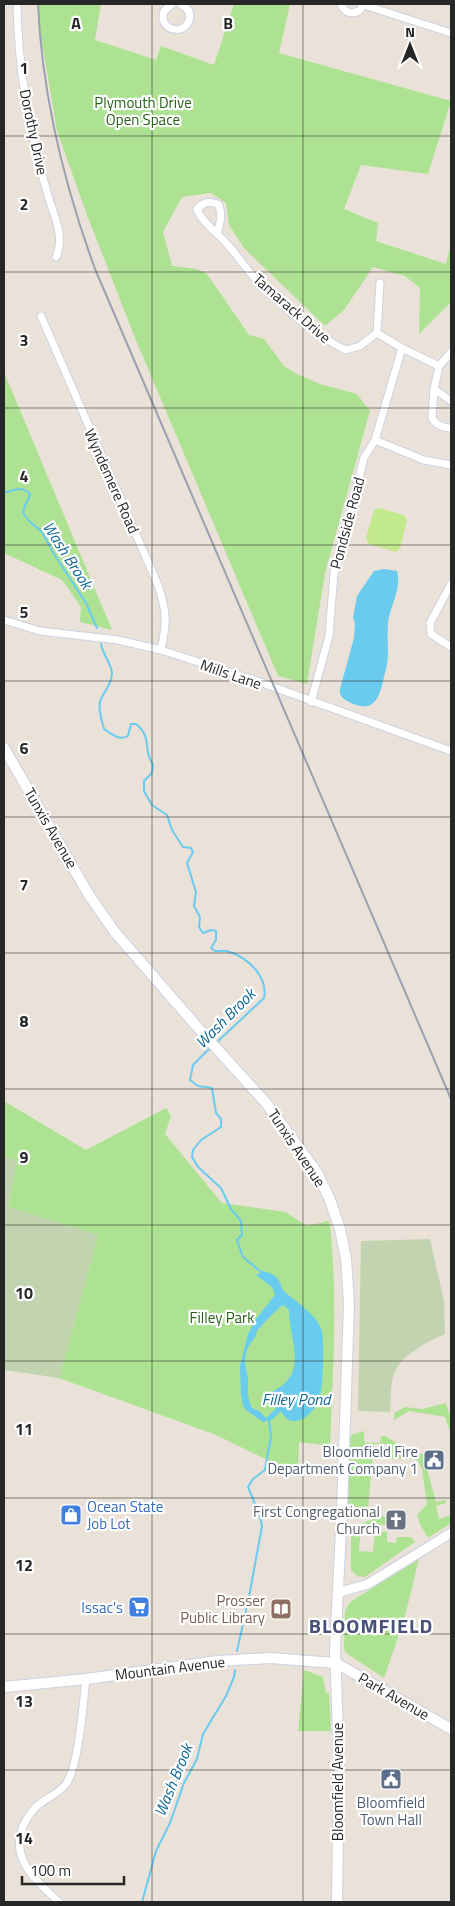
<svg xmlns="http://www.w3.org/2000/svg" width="455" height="1906" font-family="'Titillium Web',sans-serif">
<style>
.green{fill:#aee293}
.cemetery{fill:#c1d4af}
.pitch{fill:#c3e98f}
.water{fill:#69cbee;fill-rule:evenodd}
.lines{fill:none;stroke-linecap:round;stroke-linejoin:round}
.stream{stroke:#69cbee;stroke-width:2}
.minor-casing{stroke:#cdd1e1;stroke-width:9}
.tertiary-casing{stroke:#cdd1e1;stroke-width:11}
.secondary-casing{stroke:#cdd1e1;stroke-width:12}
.minor{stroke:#fff;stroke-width:7}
.tertiary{stroke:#fff;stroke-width:9}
.secondary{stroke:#fff;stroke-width:10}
.rail{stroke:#9b9fb2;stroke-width:2}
.grid{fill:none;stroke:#272727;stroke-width:1;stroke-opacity:0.55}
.labels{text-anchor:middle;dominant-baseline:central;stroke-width:4.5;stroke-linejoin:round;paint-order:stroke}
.park-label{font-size:15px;fill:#286219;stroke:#fff}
.street-label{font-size:15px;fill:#272727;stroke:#fff}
.service-label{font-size:15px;fill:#4e5e75;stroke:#fff;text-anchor:end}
.shop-label{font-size:15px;fill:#366cbe;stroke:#fff;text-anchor:start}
.worship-label{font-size:15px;fill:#5b616d;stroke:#fff;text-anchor:end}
.education-label{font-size:15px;fill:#785e54;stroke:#fff;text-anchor:end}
.water-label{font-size:16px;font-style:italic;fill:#0d6795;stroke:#fff}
.district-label{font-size:20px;font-weight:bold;letter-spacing:1px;fill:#485177;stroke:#fff}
.grid-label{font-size:16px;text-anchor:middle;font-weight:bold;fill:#272727;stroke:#fff;stroke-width:4.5;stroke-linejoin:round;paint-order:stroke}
</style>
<rect width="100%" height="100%" fill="#eae2d8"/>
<g class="green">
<path d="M 38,4 L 101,4 L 95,40 L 156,60 L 161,46 L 214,65 L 234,4 L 290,4 L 279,53 L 451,101 L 428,174 L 361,165 L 344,209 L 378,223 L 376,241 L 446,264 L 451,242 L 451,302 L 419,334 L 420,288 L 405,276 L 373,267 L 344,310 L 325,326 L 244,248 L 229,225 L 226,203 L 211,193 L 182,197 L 163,232 L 172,266 L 197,269 L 207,274 L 249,335 L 264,339 L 284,366 L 297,374 L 320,384 L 357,394 L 370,411 L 325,573 L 307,684 L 278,676 L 135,338 L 87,215 L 57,131 L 38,19 Z"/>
<path d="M 4,372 L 112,630 L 80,622 L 81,607 L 62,580 L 4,553 Z"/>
<path d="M 4,1101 L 86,1150 L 166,1108 L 171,1116 L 165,1134 L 222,1203 L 285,1212 L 307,1226 L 328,1221 L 330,1225 C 338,1299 333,1372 330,1446 L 299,1442 L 298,1475 L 216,1435 L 59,1378 L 98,1235 L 8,1207 L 17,1161 L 4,1157 Z"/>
<path d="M 446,1403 L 451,1419 L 451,1435 L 445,1417 L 409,1411 L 394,1420 L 394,1413 L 405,1407 L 422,1409 Z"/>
<path d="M 364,1431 L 364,1442 L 380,1443 L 381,1436 L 385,1436 L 401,1446 L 400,1452 L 406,1453 L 407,1449 L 410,1450 L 410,1452 L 423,1454 L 436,1502 L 445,1500 L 446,1503 L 436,1506 L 439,1519 L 451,1515 L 451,1523 L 428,1538 L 420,1524 L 417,1515 L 427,1504 L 422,1469 L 418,1461 L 415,1459 L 390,1459 L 390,1444 L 374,1444 L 368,1510 L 370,1510 L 354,1517 L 348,1514 L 350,1438 L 353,1434 Z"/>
<path d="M 386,1514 L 388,1514 L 387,1525 L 361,1524 L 359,1551 L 373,1552 L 375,1531 L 387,1532 L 387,1542 L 396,1543 L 397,1537 L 411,1537 L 415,1542 L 365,1577 L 357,1576 L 351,1570 L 351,1527 L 382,1516 L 385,1517 Z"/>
<path d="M 419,1559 L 404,1620 L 384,1678 L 346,1653 L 344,1649 L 345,1611 L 350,1602 Z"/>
<path d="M 304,1670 L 323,1677 L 326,1693 L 329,1693 L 331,1731 L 298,1731 Z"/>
</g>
<g class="cemetery">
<path d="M 4,1157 L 17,1161 L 8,1207 L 98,1235 L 59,1378 L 4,1370 Z"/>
<path d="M 430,1239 L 444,1301 L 445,1334 C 427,1342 398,1356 393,1377 C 390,1388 391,1401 390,1412 L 358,1411 L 361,1241 Z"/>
</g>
<path class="pitch" d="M 379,508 L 404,515 L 407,520 L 400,549 L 396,552 L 369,544 L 366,538 L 374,510 Z"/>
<g class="water">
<path d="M 384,569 L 397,571 C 402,589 390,606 388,623 C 387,634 388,644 388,654 C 388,662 386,669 384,677 C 379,700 373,715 347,701 C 342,698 339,695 340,689 L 354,638 L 355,623 L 353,618 L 357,596 L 374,571 Z"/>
<path d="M 263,1271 C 270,1273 277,1275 280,1283 C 282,1287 282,1290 286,1293 C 298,1303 314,1313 321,1328 C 325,1338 323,1386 320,1397 C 317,1408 304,1423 292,1421 C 287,1420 283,1415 281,1411 L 273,1419 L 263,1422 L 246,1410 L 243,1406 L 241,1394 L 240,1366 L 248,1334 L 256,1319 L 275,1295 L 272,1287 L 256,1275 ZM 283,1305 L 289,1310 C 288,1332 305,1365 285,1383 C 281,1387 276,1389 272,1392 L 271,1399 L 276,1409 L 266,1418 L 259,1411 L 252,1408 C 247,1398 248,1391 248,1380 C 249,1376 246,1373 246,1369 C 243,1356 248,1345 256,1336 L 257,1331 C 260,1327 280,1306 283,1305 Z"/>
</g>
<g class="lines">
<g class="stream">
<path d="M 4,493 C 15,490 22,485 30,494 C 28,501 24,506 23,513 L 29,521 L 42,532 L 54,554 L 86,603 L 97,628"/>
<path d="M 101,644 C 103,655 111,663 112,673 C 112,685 103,692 100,702 C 98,711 102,721 104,729 C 112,734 119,741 128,736 L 131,724 L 136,724 C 153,738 142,748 153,765 L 152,773 L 144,781 L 144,791 L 152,805 L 167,815 L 172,830 L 183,847 L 191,848 L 193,852 L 187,863 L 196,892 L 194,906 L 200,917 L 199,927 L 203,933 L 211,930 L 216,931 L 216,940 L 211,948 L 215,951 C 220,951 226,950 230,952 C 250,959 268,978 264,998 L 217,1042"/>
<path d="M 211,1047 L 193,1065 L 190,1080 L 198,1086 L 212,1088 L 216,1113 L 221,1119 L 221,1127 L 201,1140 L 193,1150 L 192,1157 L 198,1167 L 221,1188 L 231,1209 L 241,1221 L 242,1235 L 237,1240 L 243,1257 L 261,1272"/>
<path d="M 237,1651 L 249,1597 L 262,1526 L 260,1516 L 248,1487 L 253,1479 L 265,1470 L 271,1436 L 269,1420"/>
<path d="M 142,1902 L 156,1851 L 170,1823 L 184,1783 L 197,1759 L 203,1734 L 226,1696 L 234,1677 L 235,1670"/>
</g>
<g class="minor-casing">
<g id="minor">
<path d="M 17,4 C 18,70 30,136 49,199 C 55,218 65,238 56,257"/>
<path d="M 172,4 L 164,11 C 157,35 195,36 189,11 L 181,4"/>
<path d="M 341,4 C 344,12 351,15 359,11 L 364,4"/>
<path d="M 364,5 L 451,33"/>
<path d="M 217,234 C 220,224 223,213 218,204 C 208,201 203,202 197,209 C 202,223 218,233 227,244 C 240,258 250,275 264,288 C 288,311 316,336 346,350 L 360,346 L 377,333 L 380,283"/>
<path d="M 41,316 L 158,585 C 167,612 167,622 161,650"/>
<path d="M 377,333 L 402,348 L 439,366 L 434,389 L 432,418 C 436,425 443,428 451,428"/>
<path d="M 439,366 L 451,352"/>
<path d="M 434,389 L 451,401"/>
<path d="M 375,440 L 424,460 L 451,465"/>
<path d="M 451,584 L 430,623 L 431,634 L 451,647"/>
<path d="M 4,620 L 40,631 L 118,640 L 161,650 L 251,679 L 451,751"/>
<path d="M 311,702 L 329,636 L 334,574 L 364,458 L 375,440 L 402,348"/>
<path d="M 59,1902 C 29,1875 2,1849 33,1810 C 42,1799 58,1795 66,1784 C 79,1766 83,1703 86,1679"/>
</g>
</g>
<g class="tertiary-casing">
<path id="tertiary" d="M 337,1593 L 368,1584 L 451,1533"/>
</g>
<g class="secondary-casing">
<g id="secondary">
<path d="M 4,748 L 89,895 L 114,931 L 199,1029 L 266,1103 L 318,1174 L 330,1200 L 340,1229 L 346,1259 L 349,1303 L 342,1510 L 335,1649 L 339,1763 L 337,1902"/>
<path d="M 4,1687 L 86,1679 L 218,1661 L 270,1658 L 336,1663 L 451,1729"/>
</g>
</g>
<use href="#minor" class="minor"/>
<use href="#tertiary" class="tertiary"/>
<use href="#secondary" class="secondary"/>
<path class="rail" d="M 38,4 C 42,95 64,184 95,269 L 451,1099"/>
</g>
<path class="grid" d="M 152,4 L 152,1902M 303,4 L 303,1902M 4,136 L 451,136M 4,272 L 451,272M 4,408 L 451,408M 4,545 L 451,545M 4,681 L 451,681M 4,817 L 451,817M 4,953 L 451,953M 4,1089 L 451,1089M 4,1225 L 451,1225M 4,1361 L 451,1361M 4,1498 L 451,1498M 4,1634 L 451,1634M 4,1770 L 451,1770"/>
<defs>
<g id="civic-square" transform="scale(1.125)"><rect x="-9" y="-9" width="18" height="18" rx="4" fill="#5c6f8a" stroke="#fff"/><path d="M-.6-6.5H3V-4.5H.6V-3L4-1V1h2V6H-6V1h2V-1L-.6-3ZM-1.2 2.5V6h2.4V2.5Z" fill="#fff"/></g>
<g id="shop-square" transform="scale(1.125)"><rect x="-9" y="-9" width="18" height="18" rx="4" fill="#3f7fe0" stroke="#fff"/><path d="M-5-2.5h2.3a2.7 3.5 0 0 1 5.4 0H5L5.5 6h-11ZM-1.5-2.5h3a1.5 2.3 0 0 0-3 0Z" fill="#fff"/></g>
<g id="church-square" transform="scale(1.125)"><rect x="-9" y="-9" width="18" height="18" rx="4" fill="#6b7280" stroke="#fff"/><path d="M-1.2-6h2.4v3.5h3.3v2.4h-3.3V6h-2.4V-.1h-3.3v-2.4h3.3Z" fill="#fff"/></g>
<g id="supermarket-square" transform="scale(1.125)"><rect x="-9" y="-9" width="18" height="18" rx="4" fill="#3f7fe0" stroke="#fff"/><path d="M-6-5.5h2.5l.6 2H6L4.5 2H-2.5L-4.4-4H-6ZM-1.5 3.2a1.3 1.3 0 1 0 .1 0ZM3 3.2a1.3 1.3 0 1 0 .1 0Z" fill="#fff"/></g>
<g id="library-square" transform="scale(1.125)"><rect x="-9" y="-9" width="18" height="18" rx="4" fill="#8d6e63" stroke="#fff"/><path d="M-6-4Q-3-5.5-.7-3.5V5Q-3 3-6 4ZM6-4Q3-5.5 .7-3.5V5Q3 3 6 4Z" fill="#fff"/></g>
</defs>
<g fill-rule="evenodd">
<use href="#civic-square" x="434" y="1460"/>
<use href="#shop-square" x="71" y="1515"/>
<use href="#church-square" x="396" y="1520"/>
<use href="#supermarket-square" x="139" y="1607"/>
<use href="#library-square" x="281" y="1609"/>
<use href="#civic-square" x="391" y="1779"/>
</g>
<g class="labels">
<g class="park-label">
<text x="143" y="102">Plymouth Drive<tspan x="143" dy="17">Open Space</tspan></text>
<text x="222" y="1317">Filley Park</text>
</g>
<g class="street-label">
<text transform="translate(34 132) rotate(78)">Dorothy Drive</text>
<text transform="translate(292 308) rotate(41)">Tamarack Drive</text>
<text transform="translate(112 481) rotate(66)">Wyndemere Road</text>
<text transform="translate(347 523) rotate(-75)">Pondside Road</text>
<text transform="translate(231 674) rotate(19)">Mills Lane</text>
<text transform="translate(51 828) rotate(60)">Tunxis Avenue</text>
<text transform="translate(297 1148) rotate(56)">Tunxis Avenue</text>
<text transform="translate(170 1668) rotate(-7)">Mountain Avenue</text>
<text transform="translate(394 1696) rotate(30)">Park Avenue</text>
<text transform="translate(337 1782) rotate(-90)">Bloomfield Avenue</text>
</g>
<g class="service-label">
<text x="418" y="1451">Bloomfield Fire<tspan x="418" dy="17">Department Company 1</tspan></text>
<text x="391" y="1802" text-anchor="middle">Bloomfield<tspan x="391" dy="17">Town Hall</tspan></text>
</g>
<g class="shop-label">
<text x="87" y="1506">Ocean State<tspan x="87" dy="17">Job Lot</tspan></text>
<text x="123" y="1607" text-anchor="end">Issac's</text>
</g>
<g class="worship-label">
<text x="380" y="1511">First Congregational<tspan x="380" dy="17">Church</tspan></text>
</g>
<g class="education-label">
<text x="265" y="1600">Prosser<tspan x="265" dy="17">Public Library</tspan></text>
</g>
<g class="water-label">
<text transform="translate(68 555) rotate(57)">Wash Brook</text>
<text transform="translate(225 1018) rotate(-45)">Wash Brook</text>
<text x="296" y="1399">Filley Pond</text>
<text transform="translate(173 1780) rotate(-68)">Wash Brook</text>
</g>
<g class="district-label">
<text x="371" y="1625">BLOOMFIELD</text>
</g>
</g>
<g class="grid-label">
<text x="76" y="29">A</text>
<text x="228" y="29">B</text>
<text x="24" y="74">1</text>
<text x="24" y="210">2</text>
<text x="24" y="346">3</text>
<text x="24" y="482">4</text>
<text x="24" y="618">5</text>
<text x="24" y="754">6</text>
<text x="24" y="891">7</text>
<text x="24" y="1027">8</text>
<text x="24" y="1163">9</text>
<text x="24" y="1299">10</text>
<text x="24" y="1435">11</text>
<text x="24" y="1571">12</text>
<text x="24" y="1707">13</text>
<text x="24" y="1844">14</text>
</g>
<rect width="455" height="1906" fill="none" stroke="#272727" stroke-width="10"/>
<g transform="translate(410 45)" stroke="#ffffff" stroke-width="4" paint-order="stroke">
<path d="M0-4L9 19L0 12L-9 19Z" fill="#272727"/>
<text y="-8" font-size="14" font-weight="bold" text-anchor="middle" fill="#272727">N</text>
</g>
<path d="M22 1876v8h102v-8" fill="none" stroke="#272727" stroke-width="2.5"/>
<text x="30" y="1876" font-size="15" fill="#272727" stroke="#ffffff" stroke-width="4" paint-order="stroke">100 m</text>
</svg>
